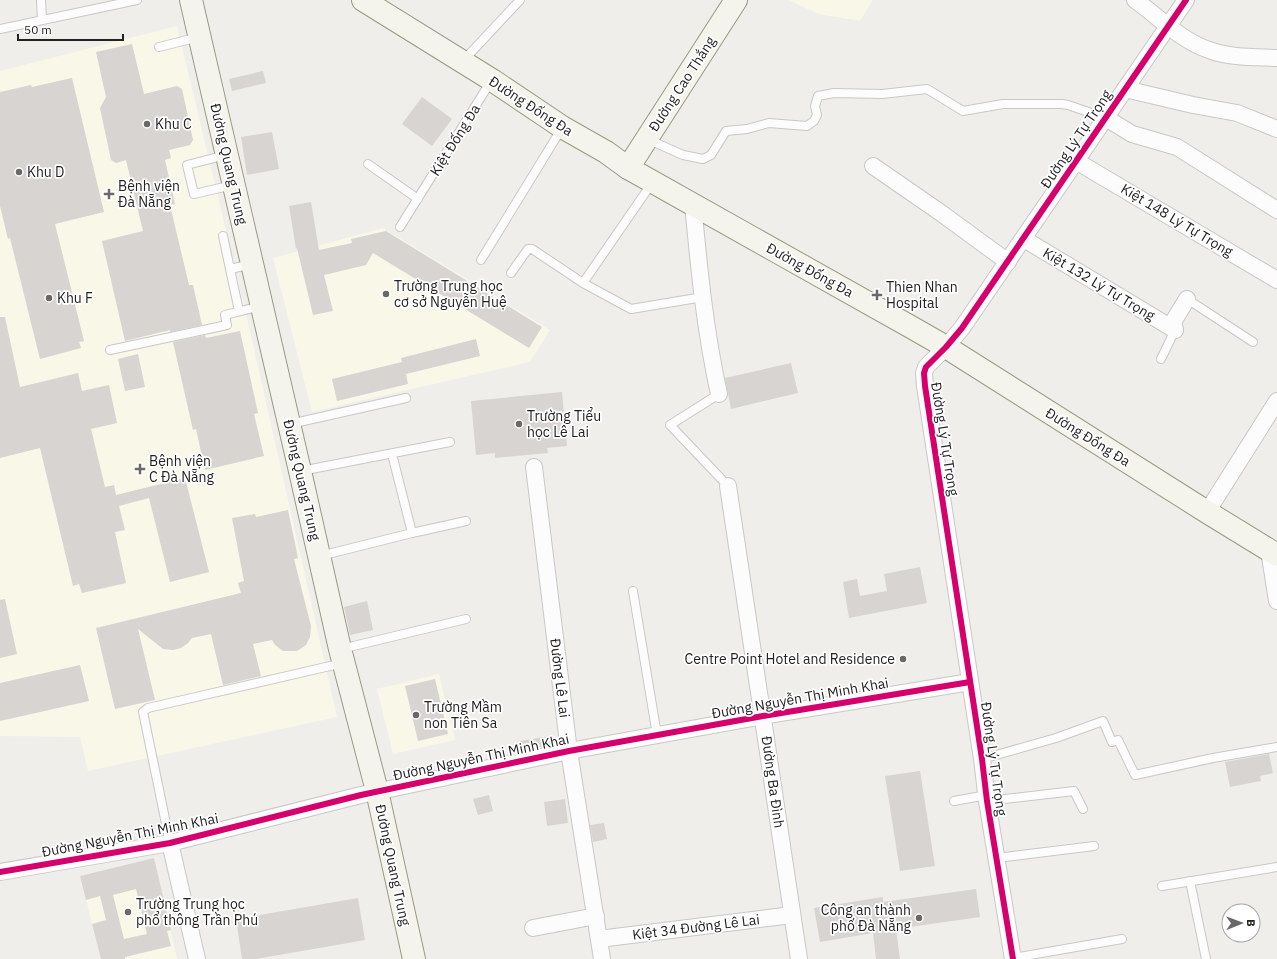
<svg xmlns="http://www.w3.org/2000/svg" width="1277" height="959" font-family="'IBM Plex Sans',sans-serif">
<style>
.education{fill:#f8f7e8}
.building{fill:#d7d4d2;fill-rule:evenodd}
.lines{fill:none;stroke-linecap:round;stroke-linejoin:round}
.lane-casing{stroke:#c9c8c7;stroke-width:10}
.street-casing{stroke:#c9c8c7;stroke-width:18}
.secondary-casing{stroke:#999a82;stroke-width:24}
.lane{stroke:#fdfcfc;stroke-width:8}
.street{stroke:#fdfcfc;stroke-width:16}
.secondary{stroke:#f4f4ed;stroke-width:22}
.cycleway-casing{stroke:#fff;stroke-width:8}
.cycleway{stroke:#d6006c;stroke-width:6}
.poi-dot{fill:#6a6968;stroke:#fff;stroke-width:1.5}
.labels{text-anchor:middle;dominant-baseline:central;stroke-width:3.5;stroke-linejoin:round;paint-order:stroke}
.street-label{font-size:14px;fill:#222;stroke:#fff}
.poi-label{font-size:14px;fill:#222;stroke:#fff;text-anchor:start}
</style>
<rect width="100%" height="100%" fill="#f0eeeb"/>
<g class="education">
<path d="M 789,0 L 873,0 L 860,21 L 818,14 Z"/>
<path d="M 177,26 L 247,318 L 337,717 L 88,771 L 80,737 L 0,736 L 0,71 Z"/>
<path d="M 383,228 L 550,330 L 530,362 L 312,412 L 273,258 Z"/>
<path d="M 439,674 L 455,740 L 393,754 L 377,689 Z"/>
<path d="M 154,858 L 177,959 L 101,959 L 80,876 Z"/>
</g>
<g class="building">
<path d="M 132,44 L 144,94 L 177,86 L 182,89 L 193,140 L 190,145 L 169,150 L 171,158 L 165,160 L 175,204 L 170,205 L 189,285 L 193,285 L 202,325 L 170,332 L 170,330 L 125,341 L 102,241 L 143,231 L 126,160 L 116,163 L 111,160 L 100,108 L 106,97 L 96,52 Z"/>
<path d="M 263,71 L 266,83 L 232,91 L 229,79 Z"/>
<path d="M 72,78 L 104,212 L 55,224 L 84,341 L 79,342 L 81,348 L 40,359 L 10,238 L 8,239 L 0,206 L 0,92 L 31,85 L 32,87 Z"/>
<path d="M 422,97 L 452,119 L 432,146 L 402,124 Z"/>
<path d="M 272,132 L 279,169 L 247,175 L 241,137 Z"/>
<path d="M 311,202 L 319,250 L 352,243 L 351,239 L 386,231 L 542,327 L 529,348 L 373,253 L 366,265 L 324,275 L 333,311 L 313,315 L 297,248 L 296,249 L 289,206 Z"/>
<path d="M 0,317 L 5,317 L 20,387 L 78,373 L 82,391 L 109,385 L 117,423 L 91,429 L 105,487 L 114,485 L 116,495 L 185,478 L 209,572 L 170,582 L 149,498 L 119,506 L 125,530 L 115,532 L 126,583 L 82,593 L 79,584 L 73,586 L 40,448 L 0,458 Z"/>
<path d="M 240,331 L 258,413 L 254,414 L 264,456 L 205,470 L 196,429 L 193,430 L 173,342 L 205,335 L 206,338 Z"/>
<path d="M 476,339 L 480,356 L 406,374 L 408,384 L 337,401 L 332,379 L 402,362 L 401,358 Z"/>
<path d="M 138,354 L 145,387 L 125,391 L 118,359 Z"/>
<path d="M 791,363 L 798,393 L 731,409 L 725,378 Z"/>
<path d="M 562,392 L 567,446 L 547,448 L 548,453 L 495,458 L 495,453 L 476,455 L 471,401 Z"/>
<path d="M 288,510 L 298,558 L 294,559 L 311,626 L 310,637 L 306,645 L 297,651 L 283,651 L 275,645 L 272,640 L 253,644 L 261,676 L 223,685 L 211,634 L 192,638 L 188,643 L 181,648 L 173,650 L 163,649 L 138,629 L 155,700 L 115,709 L 96,628 L 241,593 L 238,583 L 244,581 L 232,518 L 255,514 L 256,517 Z"/>
<path d="M 920,567 L 927,603 L 849,618 L 843,582 L 857,579 L 860,596 L 887,591 L 884,574 Z"/>
<path d="M 5,599 L 17,654 L 0,658 L 0,600 Z"/>
<path d="M 367,601 L 373,630 L 350,635 L 344,607 Z"/>
<path d="M 80,665 L 89,701 L 0,721 L 0,683 Z"/>
<path d="M 435,679 L 448,734 L 418,741 L 405,686 Z"/>
<path d="M 550,736 L 552,745 L 522,751 L 520,741 Z"/>
<path d="M 1269,754 L 1273,773 L 1260,776 L 1261,781 L 1230,787 L 1225,762 Z"/>
<path d="M 920,771 L 935,866 L 900,871 L 885,776 Z"/>
<path d="M 489,795 L 493,811 L 478,815 L 473,799 Z"/>
<path d="M 565,799 L 568,823 L 547,826 L 544,802 Z"/>
<path d="M 604,823 L 607,839 L 593,842 L 590,825 Z"/>
<path d="M 154,858 L 171,930 L 167,931 L 171,946 L 125,957 L 125,959 L 101,959 L 92,924 L 106,920 L 100,896 L 86,900 L 80,876 ZM 136,889 L 147,934 L 124,939 L 113,895 Z"/>
<path d="M 976,889 L 980,917 L 896,929 L 900,959 L 876,959 L 873,933 L 820,942 L 814,908 L 883,897 L 883,902 Z"/>
<path d="M 358,898 L 365,940 L 256,959 L 242,959 L 236,919 Z"/>
</g>
<g class="lines">
<g class="lane-casing">
<g id="lane">
<path d="M 41,0 L 42,20"/>
<path d="M 0,29 L 137,0"/>
<path d="M 159,47 L 199,37"/>
<path d="M 463,61 L 520,0"/>
<path d="M 647,139 L 683,155 L 703,159 L 711,155 L 726,131 L 747,129 L 769,123 L 807,126 L 814,121 L 817,115 L 815,106 L 818,96 L 834,93 L 882,94 L 927,89 L 963,111 L 1003,104 L 1062,104 L 1068,105 L 1106,118"/>
<path d="M 226,155 L 187,165 L 194,194 L 233,185"/>
<path d="M 368,164 L 418,199"/>
<path d="M 400,227 L 491,81"/>
<path d="M 223,236 L 230,269"/>
<path d="M 481,260 L 562,128"/>
<path d="M 511,273 L 528,249 L 532,249 L 583,283 L 631,309 L 703,297"/>
<path d="M 583,283 L 652,183"/>
<path d="M 1187,299 L 1253,342"/>
<path d="M 239,311 L 230,269 L 252,264"/>
<path d="M 110,350 L 227,325 L 225,315 L 261,306"/>
<path d="M 1161,359 L 1175,330"/>
<path d="M 719,394 L 670,425 L 728,486"/>
<path d="M 290,424 L 406,398"/>
<path d="M 392,454 L 412,533"/>
<path d="M 301,471 L 450,442"/>
<path d="M 320,556 L 412,533 L 466,521"/>
<path d="M 633,591 L 657,735"/>
<path d="M 341,649 L 466,619"/>
<path d="M 982,759 L 1056,738 L 1103,721 L 1112,742 L 1118,740 L 1135,775 L 1213,758 L 1277,747"/>
<path d="M 954,801 L 987,795"/>
<path d="M 987,801 L 1074,791 L 1083,809"/>
<path d="M 170,843 L 143,712 L 148,708 L 343,663"/>
<path d="M 997,858 L 1094,846"/>
<path d="M 1190,881 L 1206,959"/>
<path d="M 1162,886 L 1277,867"/>
<path d="M 1013,958 L 1122,939"/>
</g>
</g>
<g class="street-casing">
<g id="street">
<path d="M 1135,0 C 1159,17 1180,40 1209,50 C 1230,58 1255,57 1277,58"/>
<path d="M 1125,89 L 1193,105 L 1237,113 L 1277,129"/>
<path d="M 1106,118 L 1132,134 L 1177,147 L 1277,210"/>
<path d="M 1076,161 L 1277,280"/>
<path d="M 873,166 L 941,213 L 1008,262"/>
<path d="M 693,204 C 699,268 705,331 719,394"/>
<path d="M 1024,239 L 1175,330"/>
<path d="M 1175,330 L 1173,322 L 1187,299"/>
<path d="M 534,467 L 569,751 L 602,959"/>
<path d="M 728,486 L 799,959"/>
<path d="M 1207,512 L 1277,401"/>
<path d="M 1269,550 L 1277,601"/>
<path d="M 170,843 L 197,959"/>
<path d="M 0,872 L 170,843 L 361,795 L 569,751 L 763,716 L 970,682"/>
<path d="M 533,928 L 596,916"/>
<path d="M 599,939 L 792,915"/>
<path d="M 1013,959 L 987,801 L 982,759 L 925,386 L 924,373 L 926,367 L 946,347 L 962,328 L 1186,0"/>
</g>
</g>
<g class="secondary-casing">
<g id="secondary">
<path d="M 191,0 L 300,471 L 340,649 L 377,791 L 414,959"/>
<path d="M 363,0 L 492,80 L 562,127 L 606,152 L 628,168 L 911,327 L 946,347 L 1207,512 L 1277,555"/>
<path d="M 628,168 L 736,0"/>
</g>
</g>
<use href="#lane" class="lane"/>
<use href="#street" class="street"/>
<use href="#secondary" class="secondary"/>
<g class="cycleway-casing">
<g id="cycleway">
<path d="M 0,872 L 170,843 L 361,795 L 569,751 L 763,716 L 970,682"/>
<path d="M 1013,959 L 987,801 L 982,759 L 925,386 L 924,373 L 926,367 L 946,347 L 962,328 L 1186,0"/>
</g>
</g>
<use href="#cycleway" class="cycleway"/>
</g>
<g class="poi-dot">
<circle cx="147" cy="124" r="4"/>
<circle cx="19" cy="172" r="4"/>
<path d="M107 188h4v4h4v4h-4v4h-4v-4h-4v-4h4z"/>
<circle cx="386" cy="294" r="4"/>
<path d="M875 289h4v4h4v4h-4v4h-4v-4h-4v-4h4z"/>
<circle cx="49" cy="298" r="4"/>
<circle cx="519" cy="424" r="4"/>
<path d="M138 463h4v4h4v4h-4v4h-4v-4h-4v-4h4z"/>
<circle cx="903" cy="659" r="4"/>
<circle cx="416" cy="715" r="4"/>
<circle cx="128" cy="912" r="4"/>
<circle cx="919" cy="918" r="4"/>
</g>
<g class="labels">
<g class="street-label">
<text transform="translate(682 84) rotate(-57)">Đường Cao Thắng</text>
<text transform="translate(531 106) rotate(33)">Đường Đống Đa</text>
<text transform="translate(1076 139) rotate(-56)">Đường Lý Tự Trọng</text>
<text transform="translate(455 140) rotate(-58)">Kiệt Đống Đa</text>
<text transform="translate(229 164) rotate(77)">Đường Quang Trung</text>
<text transform="translate(1177 220) rotate(31)">Kiệt 148 Lý Tự Trọng</text>
<text transform="translate(810 270) rotate(29)">Đường Đống Đa</text>
<text transform="translate(1099 284) rotate(31)">Kiệt 132 Lý Tự Trọng</text>
<text transform="translate(1088 437) rotate(32)">Đường Đống Đa</text>
<text transform="translate(945 439) rotate(81)">Đường Lý Tự Trọng</text>
<text transform="translate(302 480) rotate(77)">Đường Quang Trung</text>
<text transform="translate(560 678) rotate(83)">Đường Lê Lai</text>
<text transform="translate(800 698) rotate(-10)">Đường Nguyễn Thị Minh Khai</text>
<text transform="translate(481 757) rotate(-12)">Đường Nguyễn Thị Minh Khai</text>
<text transform="translate(994 759) rotate(82)">Đường Lý Tự Trọng</text>
<text transform="translate(773 782) rotate(82)">Đường Ba Đình</text>
<text transform="translate(130 835) rotate(-11)">Đường Nguyễn Thị Minh Khai</text>
<text transform="translate(393 865) rotate(78)">Đường Quang Trung</text>
<text transform="translate(696 927) rotate(-7)">Kiệt 34 Đường Lê Lai</text>
</g>
<g class="poi-label">
<text x="155" y="124">Khu C</text>
<text x="27" y="172">Khu D</text>
<text x="118" y="186">Bệnh viện<tspan x="118" dy="16">Đà Nẵng</tspan></text>
<text x="394" y="286">Trường Trung học<tspan x="394" dy="16">cơ sở Nguyễn Huệ</tspan></text>
<text x="886" y="287">Thien Nhan<tspan x="886" dy="16">Hospital</tspan></text>
<text x="57" y="298">Khu F</text>
<text x="527" y="416">Trường Tiểu<tspan x="527" dy="16">học Lê Lai</tspan></text>
<text x="149" y="461">Bệnh viện<tspan x="149" dy="16">C Đà Nẵng</tspan></text>
<text x="895" y="659" text-anchor="end">Centre Point Hotel and Residence</text>
<text x="424" y="707">Trường Mầm<tspan x="424" dy="16">non Tiên Sa</tspan></text>
<text x="136" y="904">Trường Trung học<tspan x="136" dy="16">phổ thông Trần Phú</tspan></text>
<text x="911" y="910" text-anchor="end">Công an thành<tspan x="911" dy="16">phố Đà Nẵng</tspan></text>
</g>
</g>
<g transform="translate(1241 923) rotate(89)"><circle r="19" fill="#ffffff" stroke="#a7a7a7"/>
<path d="M0-3L7 15L0 10L-7 15Z" fill="#6a6968"/>
<text y="-6" font-size="11" font-weight="bold" text-anchor="middle" fill="#222222">B</text>
</g>
<path d="M18 34v6h105v-6" fill="none" stroke="#222222" stroke-width="2"/>
<text x="24" y="34" font-size="12" fill="#222222" stroke="#ffffff" stroke-width="3" paint-order="stroke">50 m</text>
</svg>
